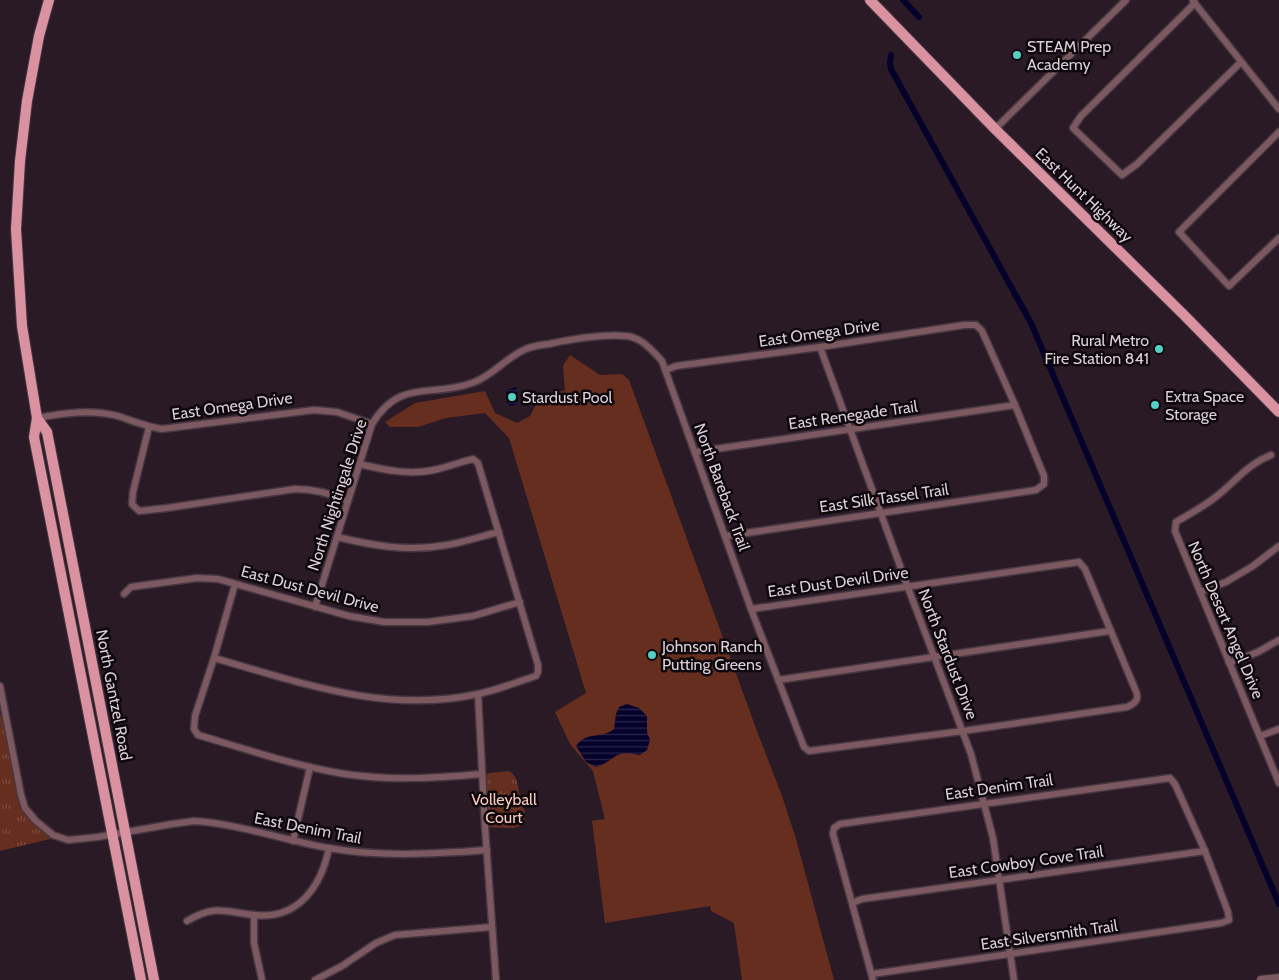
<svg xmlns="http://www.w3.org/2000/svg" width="1279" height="980" font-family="Cabin,sans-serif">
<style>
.grass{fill:url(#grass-tufts)}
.pitch{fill:#662e1f}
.water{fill:url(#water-rules)}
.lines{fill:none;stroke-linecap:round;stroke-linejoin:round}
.canal{stroke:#06012b;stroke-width:6}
.minor-casing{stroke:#463742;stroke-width:9}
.tertiary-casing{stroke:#463742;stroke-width:10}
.primary-casing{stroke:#463742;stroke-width:12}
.minor{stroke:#7c5960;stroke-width:6}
.tertiary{stroke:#7c5960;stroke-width:8}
.primary{stroke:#da92a1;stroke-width:10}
.poi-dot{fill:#55cec4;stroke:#0e070c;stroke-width:2}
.labels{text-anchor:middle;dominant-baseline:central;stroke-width:5;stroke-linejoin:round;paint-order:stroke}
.poi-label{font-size:16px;fill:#dacfd7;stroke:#0e070c;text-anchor:start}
.street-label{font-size:16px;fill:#dacfd7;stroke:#0e070c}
.park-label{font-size:16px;fill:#f8cbbf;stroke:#0e070c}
</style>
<defs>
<pattern id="grass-tufts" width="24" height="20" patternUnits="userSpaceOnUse" patternTransform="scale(1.25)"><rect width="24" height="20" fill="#662e1f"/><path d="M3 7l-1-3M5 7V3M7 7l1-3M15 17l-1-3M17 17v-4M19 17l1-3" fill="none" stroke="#7b4b3f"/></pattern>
<pattern id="water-rules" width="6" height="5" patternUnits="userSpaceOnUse" patternTransform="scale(1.25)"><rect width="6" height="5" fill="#06012b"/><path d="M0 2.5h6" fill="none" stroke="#2a2549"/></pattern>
</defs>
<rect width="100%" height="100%" fill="#2a1a26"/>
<g class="grass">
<path d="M 6,714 L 27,811 L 58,837 L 0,851 L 0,715 Z"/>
<path d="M 509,771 C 518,777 517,783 519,792 C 523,804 527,813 524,825 L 513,828 L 485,827 L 482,774 Z"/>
</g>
<path class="pitch" d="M 570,355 L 600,375 L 622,374 L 629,380 L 757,731 L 782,796 L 796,839 L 834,980 L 742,980 L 734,923 L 711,911 L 710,906 L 605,923 L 592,821 L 605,819 L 593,771 L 570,744 L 555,712 L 586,693 L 509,438 L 485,413 L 446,418 L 418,427 L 390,427 L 385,422 L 415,403 L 485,391 L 495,413 L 517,423 L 530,416 L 539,399 L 565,390 L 563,366 Z"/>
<g class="water">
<path d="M 516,387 L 518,404 L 511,406 L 506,403 L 508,398 L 506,390 Z"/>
<path d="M 627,704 L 639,708 L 647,716 L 647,732 L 650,740 L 647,750 L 640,755 C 612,749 618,760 596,767 L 586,762 L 576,746 C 588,730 600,740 614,729 L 616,714 L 619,707 Z"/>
</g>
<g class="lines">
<g class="canal">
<path d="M 903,0 L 919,17"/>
<path d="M 891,55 L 890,63 L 891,69 L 1031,323 L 1279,904"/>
</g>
<g class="minor-casing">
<g id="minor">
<path d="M 1193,1 L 1279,109"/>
<path d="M 1195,3 L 1081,116 L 1073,128 L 1122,175 L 1137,164 L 1241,62"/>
<path d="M 995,129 L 1126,0"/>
<path d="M 1279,132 L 1179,232 L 1229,286 L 1279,238"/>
<path d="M 820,347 L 907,585 L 971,754 L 993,838 L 1014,980"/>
<path d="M 666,370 L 676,366 L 820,347 L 964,325 L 976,325 L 982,331 L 1015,405 L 1044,476 L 1044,484 L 1036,490 L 726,536"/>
<path d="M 37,418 C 64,413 91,409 118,416 C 133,421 147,427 162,429 L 314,410 L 337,412 L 372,424"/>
<path d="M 149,427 L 133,492 L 132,504 L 139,511 L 167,508 L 295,489 C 315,489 330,493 348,501"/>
<path d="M 695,452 L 1015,405"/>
<path d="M 1271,455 C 1244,466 1235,483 1213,499 C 1201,508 1188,515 1176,522 L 1175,531 L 1279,783"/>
<path d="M 337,537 C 375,546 408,552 447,545 C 465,542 482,536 499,532"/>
<path d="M 235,584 L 214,658 L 195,716 L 194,729 L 198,735 C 246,749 295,766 345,774 C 391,781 436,778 482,774"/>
<path d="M 1200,592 L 1226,582 L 1253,566 L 1279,546"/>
<path d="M 124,594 L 131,587 L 197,578 L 218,579 L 349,616 L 384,622 L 428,622 L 473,616 L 520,602"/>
<path d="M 315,607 L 372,424 C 400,378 430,398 472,383 C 493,376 506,357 526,349 C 533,346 542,345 549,344 C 573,339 600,334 625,336 C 629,336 635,338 639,340 C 648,345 655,353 662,361 L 751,609 L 804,747 L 809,751 L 963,731 L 1127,707 C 1136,703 1140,699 1135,689 L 1085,569 L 1079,562 L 751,609"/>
<path d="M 214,658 C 302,683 385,714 478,694 C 497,690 517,682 536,676 L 538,672 L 538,665 L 478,463 L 473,459 C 461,462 450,466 438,469 C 411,476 385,470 359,464"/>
<path d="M 1229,663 L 1258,652 L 1279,640"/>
<path d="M 778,680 L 1110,631"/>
<path d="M 0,686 L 21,795 L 25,808 L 36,821 L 53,835 L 68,840 L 98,837 L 172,824 L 194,821 C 239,824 283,840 328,848 C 380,857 434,854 487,850"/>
<path d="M 478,694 L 485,827 L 496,980"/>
<path d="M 1260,736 L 1279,729"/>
<path d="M 293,841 L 310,767"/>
<path d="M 852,903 L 862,899 L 1205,851"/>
<path d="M 254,915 L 254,943 L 262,980"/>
<path d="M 187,921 C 216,904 224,912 254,915 C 298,920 321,887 329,848"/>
<path d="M 872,974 L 1221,923 L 1229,920 L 1228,912 L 1205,851 L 1175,784 L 1170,778 L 840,824 L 834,828 L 833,834 L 873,980"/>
<path d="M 315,980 L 342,966 L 376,943 L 395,935 L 492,927"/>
</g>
</g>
<g class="tertiary-casing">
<path id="tertiary" d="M 1261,980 L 1279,978"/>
</g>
<g class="primary-casing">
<g id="primary">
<path d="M 49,0 L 39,36 L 27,101 L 20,161 L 16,229 L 22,326 L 37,418 L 34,437 L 141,980"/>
<path d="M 870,0 L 995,129 L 1184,315 L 1279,412"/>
<path d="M 37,418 L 47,432 L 154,980"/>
</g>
</g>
<use href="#minor" class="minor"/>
<use href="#tertiary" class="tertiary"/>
<use href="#primary" class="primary"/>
</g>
<g class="poi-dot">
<circle cx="1017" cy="55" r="5"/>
<circle cx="1159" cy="349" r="5"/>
<circle cx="512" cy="397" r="5"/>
<circle cx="1155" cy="405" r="5"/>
<circle cx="652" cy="655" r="5"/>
</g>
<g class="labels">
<g class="poi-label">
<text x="1027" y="46">STEAM Prep<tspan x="1027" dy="18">Academy</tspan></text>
<text x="1149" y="340" text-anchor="end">Rural Metro<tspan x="1149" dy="18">Fire Station 841</tspan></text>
<text x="1165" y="396">Extra Space<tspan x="1165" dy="18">Storage</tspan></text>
<text x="522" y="397">Stardust Pool</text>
<text x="662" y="646">Johnson Ranch<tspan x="662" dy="18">Putting Greens</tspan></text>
</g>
<g class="street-label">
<text transform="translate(1084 195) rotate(44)">East Hunt Highway</text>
<text transform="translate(819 333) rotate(-8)">East Omega Drive</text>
<text transform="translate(232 406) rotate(-8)">East Omega Drive</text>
<text transform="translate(853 415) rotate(-8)">East Renegade Trail</text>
<text transform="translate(722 487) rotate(70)">North Bareback Trail</text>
<text transform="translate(337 495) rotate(-72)">North Nightingale Drive</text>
<text transform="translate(884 498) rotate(-8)">East Silk Tassel Trail</text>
<text transform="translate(838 582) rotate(-8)">East Dust Devil Drive</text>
<text transform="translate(310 589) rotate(15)">East Dust Devil Drive</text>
<text transform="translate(1226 620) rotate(67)">North Desert Angel Drive</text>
<text transform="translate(948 654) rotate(69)">North Stardust Drive</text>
<text transform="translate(114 695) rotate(79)">North Gantzel Road</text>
<text transform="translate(999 787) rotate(-8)">East Denim Trail</text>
<text transform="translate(308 828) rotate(11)">East Denim Trail</text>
<text transform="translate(1026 862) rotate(-8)">East Cowboy Cove Trail</text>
<text transform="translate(1049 935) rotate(-8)">East Silversmith Trail</text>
</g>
<g class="park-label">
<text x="504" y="799">Volleyball<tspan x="504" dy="18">Court</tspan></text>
</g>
</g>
</svg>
